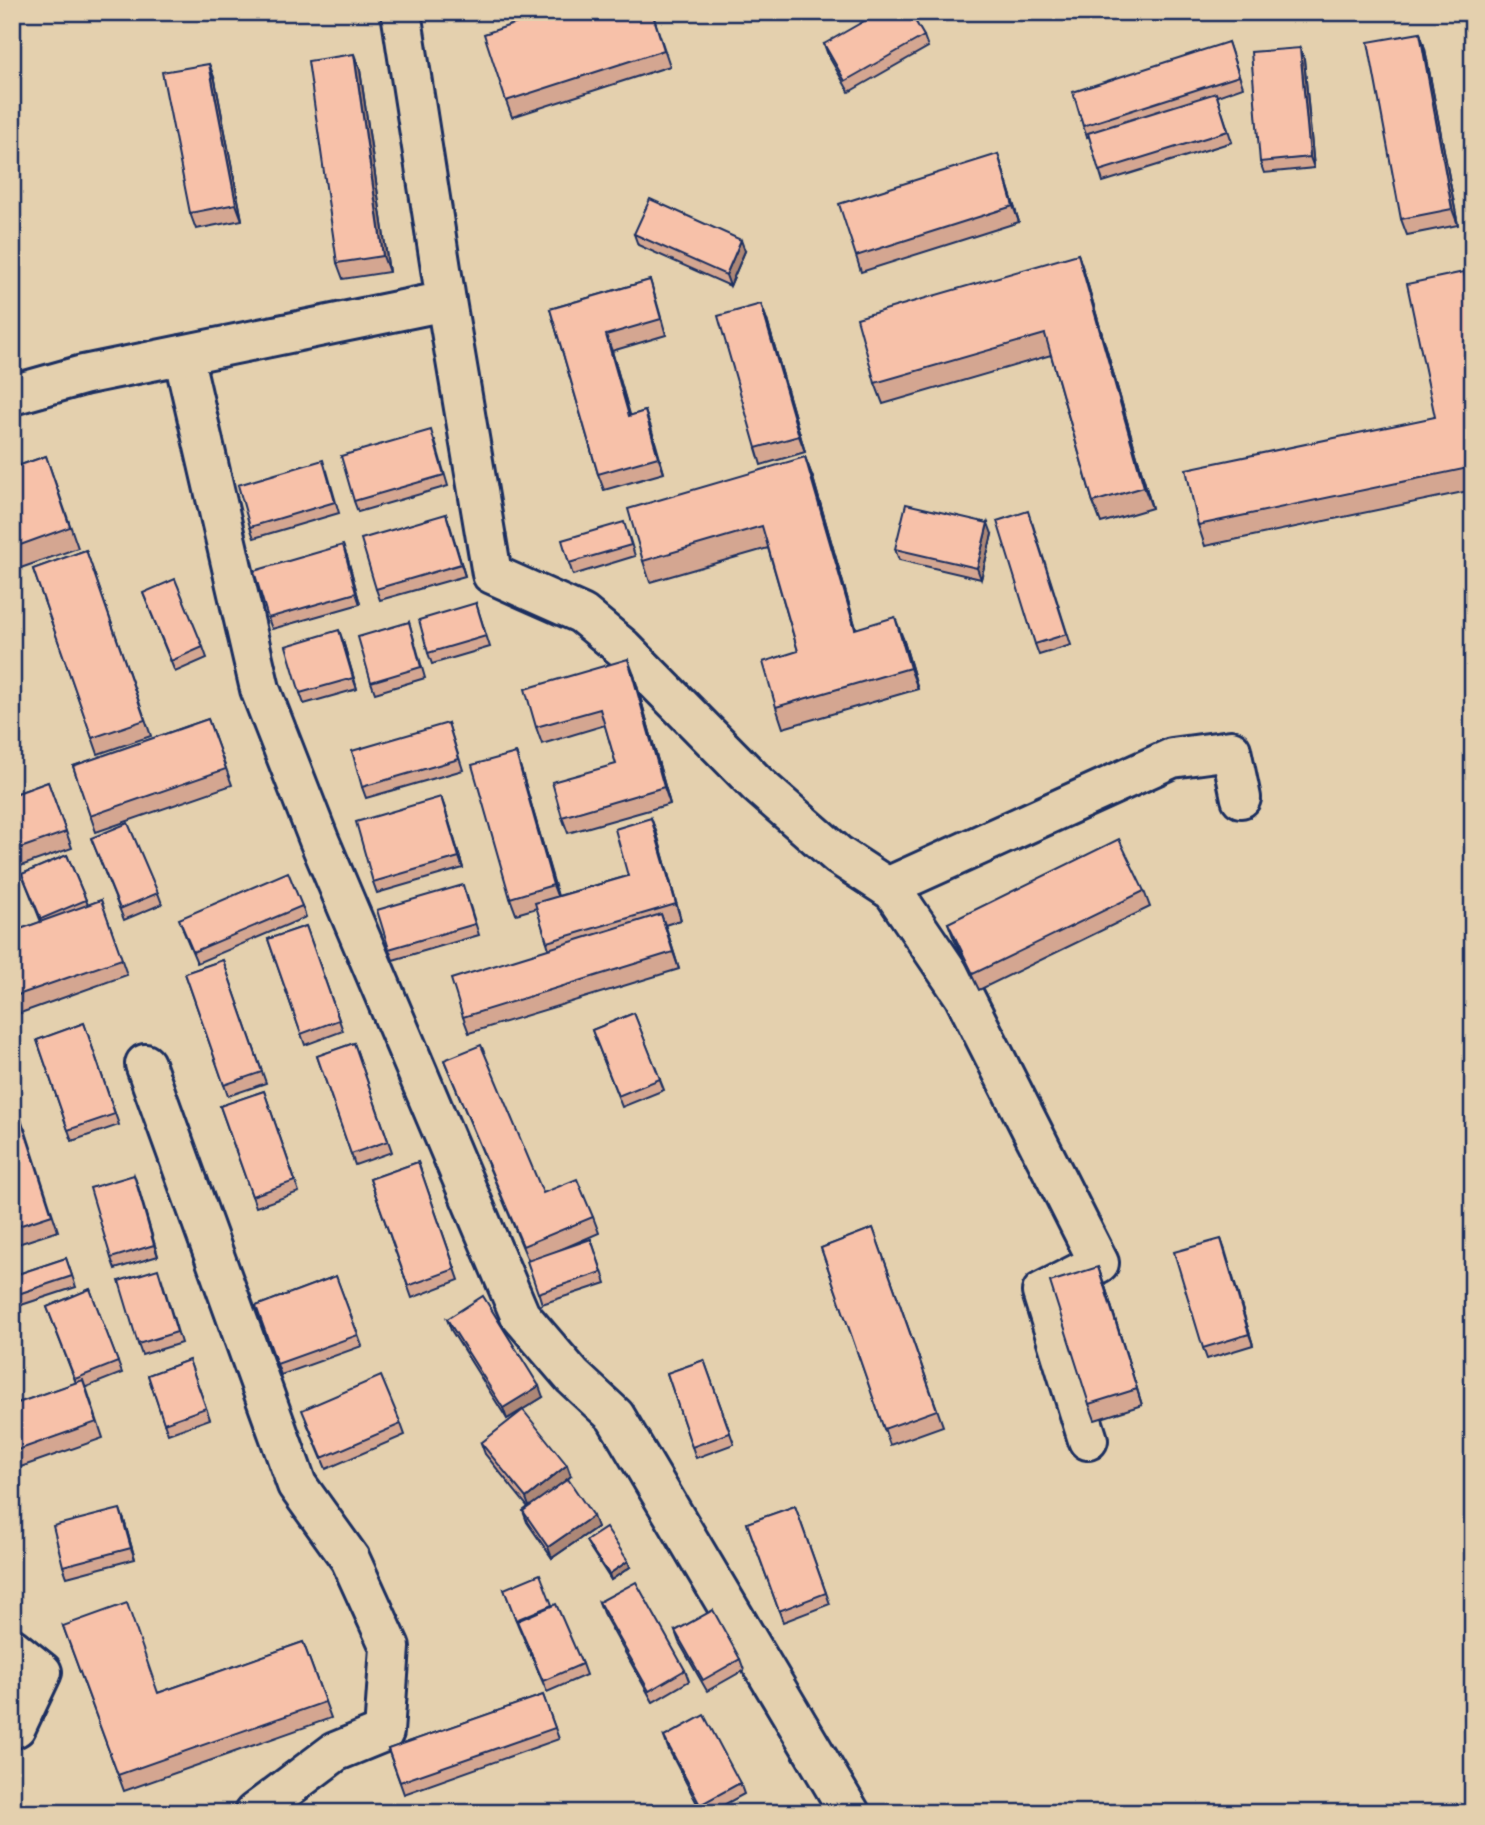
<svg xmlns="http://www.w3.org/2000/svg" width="1485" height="1825" font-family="Mynerve,sans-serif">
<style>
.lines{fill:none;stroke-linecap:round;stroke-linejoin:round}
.minor-casing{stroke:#1b2f5e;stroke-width:44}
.minor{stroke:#e4d0ae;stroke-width:38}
.wall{fill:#d4a691;stroke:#1b2f5e;stroke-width:2}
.shaded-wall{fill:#ad8776;stroke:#1b2f5e;stroke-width:2}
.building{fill:#f7c1a9;stroke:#1b2f5e;stroke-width:2}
</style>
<rect width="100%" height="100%" fill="#e4d0ae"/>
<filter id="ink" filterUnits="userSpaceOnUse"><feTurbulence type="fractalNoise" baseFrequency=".0143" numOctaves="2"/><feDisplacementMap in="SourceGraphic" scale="14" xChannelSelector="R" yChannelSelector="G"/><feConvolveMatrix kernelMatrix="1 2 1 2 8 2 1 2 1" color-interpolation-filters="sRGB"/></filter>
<g filter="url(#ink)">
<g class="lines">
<g class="minor-casing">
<g id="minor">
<path d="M 446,301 L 492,574 L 582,614 L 623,648 L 758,785 L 838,855 L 893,891 L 964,996 L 1099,1263 L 1042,1292 L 1088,1440"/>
<path d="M 183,355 L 260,689 L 319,840 L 520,1315 L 573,1377 L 615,1416 L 850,1813"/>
<path d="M 12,395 L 83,375 L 446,301 L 401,12"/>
<path d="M 887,887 L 1172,758 L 1231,750 L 1241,798"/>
<path d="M 145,1064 L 297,1485 L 350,1559 L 390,1647 L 384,1732 L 335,1752 L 254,1813"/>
<path d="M 12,1648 L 42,1672 L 16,1727 L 12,1729"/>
</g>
</g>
<use href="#minor" class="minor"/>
</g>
<g class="wall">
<path d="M 513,12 L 537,12 L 516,19 Z"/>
<path d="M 652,12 L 670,66 L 512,117 L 506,101 Z"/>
<path d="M 1420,33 L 1425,49 L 1458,225 L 1407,235 L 1401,219 Z"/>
<path d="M 924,36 L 928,47 L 849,92 L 828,55 L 824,44 Z"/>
<path d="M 1228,42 L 1243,87 L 1217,96 L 1232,142 L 1103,182 L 1089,136 L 1087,137 L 1083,126 Z"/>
<path d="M 1300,48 L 1304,59 L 1314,168 L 1264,173 L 1260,162 Z"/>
<path d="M 209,64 L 215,80 L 242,220 L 196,229 L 190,213 Z"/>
<path d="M 360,70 L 389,272 L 343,279 L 337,263 Z"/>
<path d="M 998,154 L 1019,222 L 861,272 L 856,256 Z"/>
<path d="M 634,234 L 745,251 L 730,286 L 638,245 Z"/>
<path d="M 1078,254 L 1085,275 L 1152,508 L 1101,523 L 1093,502 L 1051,355 L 883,404 L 875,383 Z"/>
<path d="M 1464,272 L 1473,300 L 1473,490 L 1205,546 L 1198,525 L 1435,417 Z"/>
<path d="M 650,280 L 655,296 L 666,335 L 612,351 L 630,416 L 645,411 L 664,473 L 604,490 L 598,474 L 550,309 Z"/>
<path d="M 761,304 L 767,320 L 805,452 L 761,465 L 756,448 Z"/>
<path d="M 435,441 L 448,486 L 358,512 L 354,501 Z"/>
<path d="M 46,456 L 78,548 L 12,571 L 12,468 Z"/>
<path d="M 805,457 L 813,478 L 856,628 L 903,638 L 918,689 L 783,728 L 776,707 L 798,651 L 768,548 L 650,582 L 643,561 Z"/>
<path d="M 327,471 L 339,513 L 254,538 L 250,527 Z"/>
<path d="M 446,514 L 465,576 L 380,600 L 376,589 Z"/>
<path d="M 1032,522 L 1071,645 L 1039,655 L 1035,644 Z"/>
<path d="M 628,533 L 635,556 L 573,575 L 569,563 Z"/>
<path d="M 992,534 L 981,579 L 899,560 L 895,549 Z"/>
<path d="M 86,550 L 151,736 L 98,754 L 33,569 Z"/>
<path d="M 347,556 L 360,604 L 272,629 L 268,618 Z"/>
<path d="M 143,593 L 203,647 L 207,658 L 175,672 Z"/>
<path d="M 476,603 L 490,647 L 432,664 L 428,653 Z"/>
<path d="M 409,622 L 425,678 L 375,693 L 371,682 Z"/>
<path d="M 343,641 L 357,689 L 304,704 L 300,693 Z"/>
<path d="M 634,675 L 670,804 L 568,833 L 562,817 L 616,764 L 605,725 L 542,744 L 536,727 Z"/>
<path d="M 208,719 L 232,785 L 96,832 L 73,766 Z"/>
<path d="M 448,723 L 463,770 L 366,798 L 362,787 Z"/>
<path d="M 516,753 L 521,769 L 558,896 L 628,876 L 651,818 L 657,834 L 681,920 L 665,925 L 679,969 L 469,1033 L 463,1017 L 549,949 L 537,908 L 516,914 L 510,898 Z"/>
<path d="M 48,782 L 72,848 L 12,869 L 12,795 Z"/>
<path d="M 441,797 L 463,868 L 377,893 L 373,882 Z"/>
<path d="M 91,838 L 158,893 L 162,904 L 124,920 Z"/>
<path d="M 67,855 L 88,905 L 101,900 L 127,975 L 12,1016 L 12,932 L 41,922 L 22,874 Z"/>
<path d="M 1144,891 L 1150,907 L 979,990 L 954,939 L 948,923 Z"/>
<path d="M 467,896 L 479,935 L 393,960 L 389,949 Z"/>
<path d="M 302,906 L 306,917 L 197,963 L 183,930 Z"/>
<path d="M 306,926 L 343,1031 L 305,1045 L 268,939 Z"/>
<path d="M 223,960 L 266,1083 L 228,1096 L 185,973 Z"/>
<path d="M 634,1013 L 664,1090 L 622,1107 L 592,1030 Z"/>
<path d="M 84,1023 L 119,1125 L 72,1141 L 37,1040 Z"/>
<path d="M 354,1043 L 392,1152 L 355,1165 L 317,1056 Z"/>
<path d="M 444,1060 L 543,1193 L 593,1217 L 599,1233 L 555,1252 L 591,1239 L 606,1283 L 542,1304 L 528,1260 Z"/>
<path d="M 264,1091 L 299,1192 L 256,1207 L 220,1106 Z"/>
<path d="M 12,1115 L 25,1129 L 58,1231 L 18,1244 L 12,1229 Z"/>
<path d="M 418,1162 L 459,1280 L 412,1298 L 370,1179 Z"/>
<path d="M 134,1175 L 158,1256 L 115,1269 L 111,1258 Z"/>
<path d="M 873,1228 L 943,1426 L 890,1445 L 821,1248 Z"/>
<path d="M 1221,1239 L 1253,1345 L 1207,1359 L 1203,1348 Z"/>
<path d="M 66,1258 L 76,1287 L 12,1308 L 12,1276 Z"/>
<path d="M 336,1276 L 362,1346 L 281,1375 L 256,1306 Z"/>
<path d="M 162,1280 L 181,1343 L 142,1355 L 138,1344 Z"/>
<path d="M 1104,1283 L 1142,1405 L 1095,1420 L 1089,1404 Z"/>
<path d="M 90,1289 L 122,1373 L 86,1387 L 103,1438 L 12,1470 L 12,1405 L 76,1383 L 47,1307 Z"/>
<path d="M 447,1319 L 543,1397 L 507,1419 L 451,1330 Z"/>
<path d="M 189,1360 L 210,1419 L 168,1434 L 148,1375 Z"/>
<path d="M 704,1360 L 734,1444 L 696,1458 L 667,1373 Z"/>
<path d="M 306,1421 L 401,1424 L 405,1435 L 326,1469 Z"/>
<path d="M 481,1443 L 571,1476 L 560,1485 L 597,1527 L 552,1558 L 527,1522 L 523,1511 L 528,1507 L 485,1454 Z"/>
<path d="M 795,1506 L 830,1604 L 783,1622 L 747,1523 Z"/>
<path d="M 124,1520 L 135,1559 L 67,1577 L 63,1566 Z"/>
<path d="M 586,1541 L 630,1567 L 611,1580 L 589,1546 Z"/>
<path d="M 504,1589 L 553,1606 L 582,1664 L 586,1675 L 547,1692 L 518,1625 Z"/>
<path d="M 599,1602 L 685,1670 L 689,1681 L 653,1702 L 603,1613 Z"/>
<path d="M 63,1626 L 158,1693 L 303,1642 L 331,1718 L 124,1791 Z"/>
<path d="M 675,1631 L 740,1659 L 744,1670 L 707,1691 L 679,1642 Z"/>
<path d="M 543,1695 L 559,1739 L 404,1794 L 388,1749 Z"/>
<path d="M 664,1737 L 740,1783 L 744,1794 L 709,1813 L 702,1813 L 668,1748 Z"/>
</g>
<g class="shaded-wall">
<path d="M 1420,33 L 1425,49 L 1458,225 L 1452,209 Z"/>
<path d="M 1300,48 L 1304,59 L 1314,168 L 1310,157 Z"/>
<path d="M 354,54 L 360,70 L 389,272 L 383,256 Z"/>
<path d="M 209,64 L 215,80 L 242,220 L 236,204 Z"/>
<path d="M 998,154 L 1003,171 L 1019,222 L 1013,206 Z"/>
<path d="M 741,240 L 745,251 L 730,286 L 726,275 Z"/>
<path d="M 1078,254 L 1085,275 L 1152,508 L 1144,487 Z"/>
<path d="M 1464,272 L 1471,293 L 1473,300 L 1473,317 Z"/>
<path d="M 761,304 L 767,320 L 805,452 L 799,436 Z"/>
<path d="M 606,335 L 612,351 L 635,432 L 629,416 Z"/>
<path d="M 645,411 L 651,427 L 664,473 L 658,457 Z"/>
<path d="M 805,457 L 813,478 L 862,650 L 855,629 Z"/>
<path d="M 446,514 L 450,525 L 465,576 L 461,564 Z"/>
<path d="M 988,523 L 992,534 L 981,579 L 977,568 Z"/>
<path d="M 343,545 L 347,556 L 360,604 L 356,593 Z"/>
<path d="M 895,617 L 903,638 L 918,689 L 910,668 Z"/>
<path d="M 339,630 L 343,641 L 357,689 L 353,678 Z"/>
<path d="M 628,659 L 634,675 L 670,804 L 664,787 Z"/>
<path d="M 516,753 L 521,769 L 559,901 L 553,885 Z"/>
<path d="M 441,797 L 445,808 L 463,868 L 459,857 Z"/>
<path d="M 651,818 L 657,834 L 681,920 L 676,904 Z"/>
<path d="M 661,914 L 667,930 L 679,969 L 673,952 Z"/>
<path d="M 134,1175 L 138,1186 L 158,1256 L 154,1245 Z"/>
<path d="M 1221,1239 L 1225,1250 L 1253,1345 L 1249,1334 Z"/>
<path d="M 1098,1267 L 1104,1283 L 1142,1405 L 1137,1389 Z"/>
<path d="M 539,1386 L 543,1397 L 507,1419 L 503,1408 Z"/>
<path d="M 567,1465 L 571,1476 L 530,1509 L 526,1498 Z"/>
<path d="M 120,1509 L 124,1520 L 135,1559 L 131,1548 Z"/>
<path d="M 593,1516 L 597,1527 L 552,1558 L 548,1547 Z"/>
<path d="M 628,1561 L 630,1567 L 611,1580 L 609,1574 Z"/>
</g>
<g class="building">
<path d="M 550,12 L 652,12 L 664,50 L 506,101 L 484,34 Z"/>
<path d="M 880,12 L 910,12 L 924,36 L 845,81 L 824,44 Z"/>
<path d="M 1420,33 L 1452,209 L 1401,219 L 1368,42 Z"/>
<path d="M 1228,42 L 1239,76 L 1083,126 L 1073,92 Z"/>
<path d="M 1300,48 L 1310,157 L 1260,162 L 1251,52 Z"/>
<path d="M 354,54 L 383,256 L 337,263 L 308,61 Z"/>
<path d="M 209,64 L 236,204 L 190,213 L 162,72 Z"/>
<path d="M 1216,93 L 1228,131 L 1099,171 L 1088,133 Z"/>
<path d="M 998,154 L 1013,206 L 856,256 L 839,204 Z"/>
<path d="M 650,199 L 741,240 L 726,275 L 634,234 Z"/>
<path d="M 1078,254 L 1144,487 L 1093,502 L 1045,334 L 875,383 L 857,318 Z"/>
<path d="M 1464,272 L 1473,317 L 1473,467 L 1198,525 L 1186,469 L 1435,417 L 1407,284 Z"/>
<path d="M 650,280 L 661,319 L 606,335 L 629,416 L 645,411 L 658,457 L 598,474 L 550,309 Z"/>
<path d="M 761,304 L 799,436 L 756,448 L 718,316 Z"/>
<path d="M 431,430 L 444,475 L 354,501 L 341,456 Z"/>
<path d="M 46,456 L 70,527 L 12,548 L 12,468 Z"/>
<path d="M 805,457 L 855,629 L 895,617 L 910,668 L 776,707 L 763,662 L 798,651 L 762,526 L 643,561 L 628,509 Z"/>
<path d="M 323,460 L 335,502 L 250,527 L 238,485 Z"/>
<path d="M 906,504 L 988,523 L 977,568 L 895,549 Z"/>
<path d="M 1028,511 L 1067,634 L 1035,644 L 997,521 Z"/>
<path d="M 446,514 L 461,564 L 376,589 L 361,539 Z"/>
<path d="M 624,522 L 631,545 L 569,563 L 562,540 Z"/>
<path d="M 343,545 L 356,593 L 268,618 L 254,571 Z"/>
<path d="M 86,550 L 145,720 L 92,738 L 33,569 Z"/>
<path d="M 175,579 L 203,647 L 171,661 L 143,593 Z"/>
<path d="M 476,603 L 486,636 L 428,653 L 419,620 Z"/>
<path d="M 409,622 L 421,667 L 371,682 L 358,637 Z"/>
<path d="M 339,630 L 353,678 L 300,693 L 286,646 Z"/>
<path d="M 628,659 L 664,787 L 562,817 L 552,782 L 616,764 L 600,709 L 536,727 L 525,689 Z"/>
<path d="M 208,719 L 226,769 L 90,816 L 73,766 Z"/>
<path d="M 448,723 L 459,759 L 362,787 L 352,751 Z"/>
<path d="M 516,753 L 553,885 L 510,898 L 472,765 Z"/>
<path d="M 48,782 L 66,832 L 12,851 L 12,795 Z"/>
<path d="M 441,797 L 459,857 L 373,882 L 356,822 Z"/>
<path d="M 651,818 L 676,904 L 547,942 L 535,903 L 628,876 L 615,829 Z"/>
<path d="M 128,823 L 158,893 L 120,909 L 91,838 Z"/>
<path d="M 1119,839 L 1144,891 L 973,974 L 948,923 Z"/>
<path d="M 67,855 L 86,900 L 41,919 L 22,874 Z"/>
<path d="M 288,872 L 302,906 L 193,952 L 179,919 Z"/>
<path d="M 463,885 L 475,924 L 389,949 L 377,910 Z"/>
<path d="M 101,900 L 122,959 L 12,997 L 12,932 Z"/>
<path d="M 661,914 L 673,952 L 463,1017 L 451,979 Z"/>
<path d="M 306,926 L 339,1020 L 301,1034 L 268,939 Z"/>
<path d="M 223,960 L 262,1072 L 224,1085 L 185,973 Z"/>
<path d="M 634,1013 L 660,1079 L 618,1096 L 592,1030 Z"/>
<path d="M 84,1023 L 115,1114 L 68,1130 L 37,1040 Z"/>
<path d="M 354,1043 L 388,1141 L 351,1154 L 317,1056 Z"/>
<path d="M 481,1045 L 543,1193 L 577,1179 L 593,1217 L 523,1246 L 444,1060 Z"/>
<path d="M 264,1091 L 295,1181 L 252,1196 L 220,1106 Z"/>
<path d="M 19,1113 L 52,1215 L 12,1228 L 12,1115 Z"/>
<path d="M 418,1162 L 455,1269 L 408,1286 L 370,1179 Z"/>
<path d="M 134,1175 L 154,1245 L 111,1258 L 90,1188 Z"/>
<path d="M 873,1228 L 937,1410 L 884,1429 L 821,1248 Z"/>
<path d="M 591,1239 L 602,1272 L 538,1293 L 527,1261 Z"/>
<path d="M 1221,1239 L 1249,1334 L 1203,1348 L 1174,1252 Z"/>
<path d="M 66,1258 L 72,1276 L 12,1296 L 12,1276 Z"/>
<path d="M 1098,1267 L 1137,1389 L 1089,1404 L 1050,1282 Z"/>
<path d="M 158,1269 L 177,1332 L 138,1344 L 119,1281 Z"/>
<path d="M 336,1276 L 358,1335 L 277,1364 L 256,1306 Z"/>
<path d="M 90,1289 L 118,1362 L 75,1379 L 47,1307 Z"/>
<path d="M 483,1296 L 539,1386 L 503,1408 L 447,1319 Z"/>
<path d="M 189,1360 L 206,1408 L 164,1423 L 148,1375 Z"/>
<path d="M 704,1360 L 730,1433 L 692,1447 L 667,1373 Z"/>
<path d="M 381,1376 L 401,1424 L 322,1458 L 302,1410 Z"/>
<path d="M 83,1380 L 97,1422 L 12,1452 L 12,1405 Z"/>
<path d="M 523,1410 L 567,1465 L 526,1498 L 481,1443 Z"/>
<path d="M 568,1479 L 593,1516 L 548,1547 L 523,1511 Z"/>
<path d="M 795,1506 L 826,1593 L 779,1611 L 747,1523 Z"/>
<path d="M 120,1509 L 131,1548 L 63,1566 L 53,1526 Z"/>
<path d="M 606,1528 L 628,1561 L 609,1574 L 586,1541 Z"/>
<path d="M 540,1574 L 552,1605 L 516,1620 L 504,1589 Z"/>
<path d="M 636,1582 L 685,1670 L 649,1691 L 599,1602 Z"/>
<path d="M 127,1603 L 158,1693 L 303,1642 L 325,1702 L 118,1775 L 63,1626 Z"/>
<path d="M 556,1604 L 582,1664 L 543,1681 L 517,1621 Z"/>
<path d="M 713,1610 L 740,1659 L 703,1680 L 675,1631 Z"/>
<path d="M 543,1695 L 555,1728 L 400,1782 L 388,1749 Z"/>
<path d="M 704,1715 L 740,1783 L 700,1805 L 664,1737 Z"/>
<path d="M 600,1808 L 602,1813 L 588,1813 Z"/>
</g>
</g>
<rect width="1485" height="1825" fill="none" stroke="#e4d0ae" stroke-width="42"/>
<rect x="21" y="21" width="1443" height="1783" fill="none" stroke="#1b2f5e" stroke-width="2.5" filter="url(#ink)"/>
</svg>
